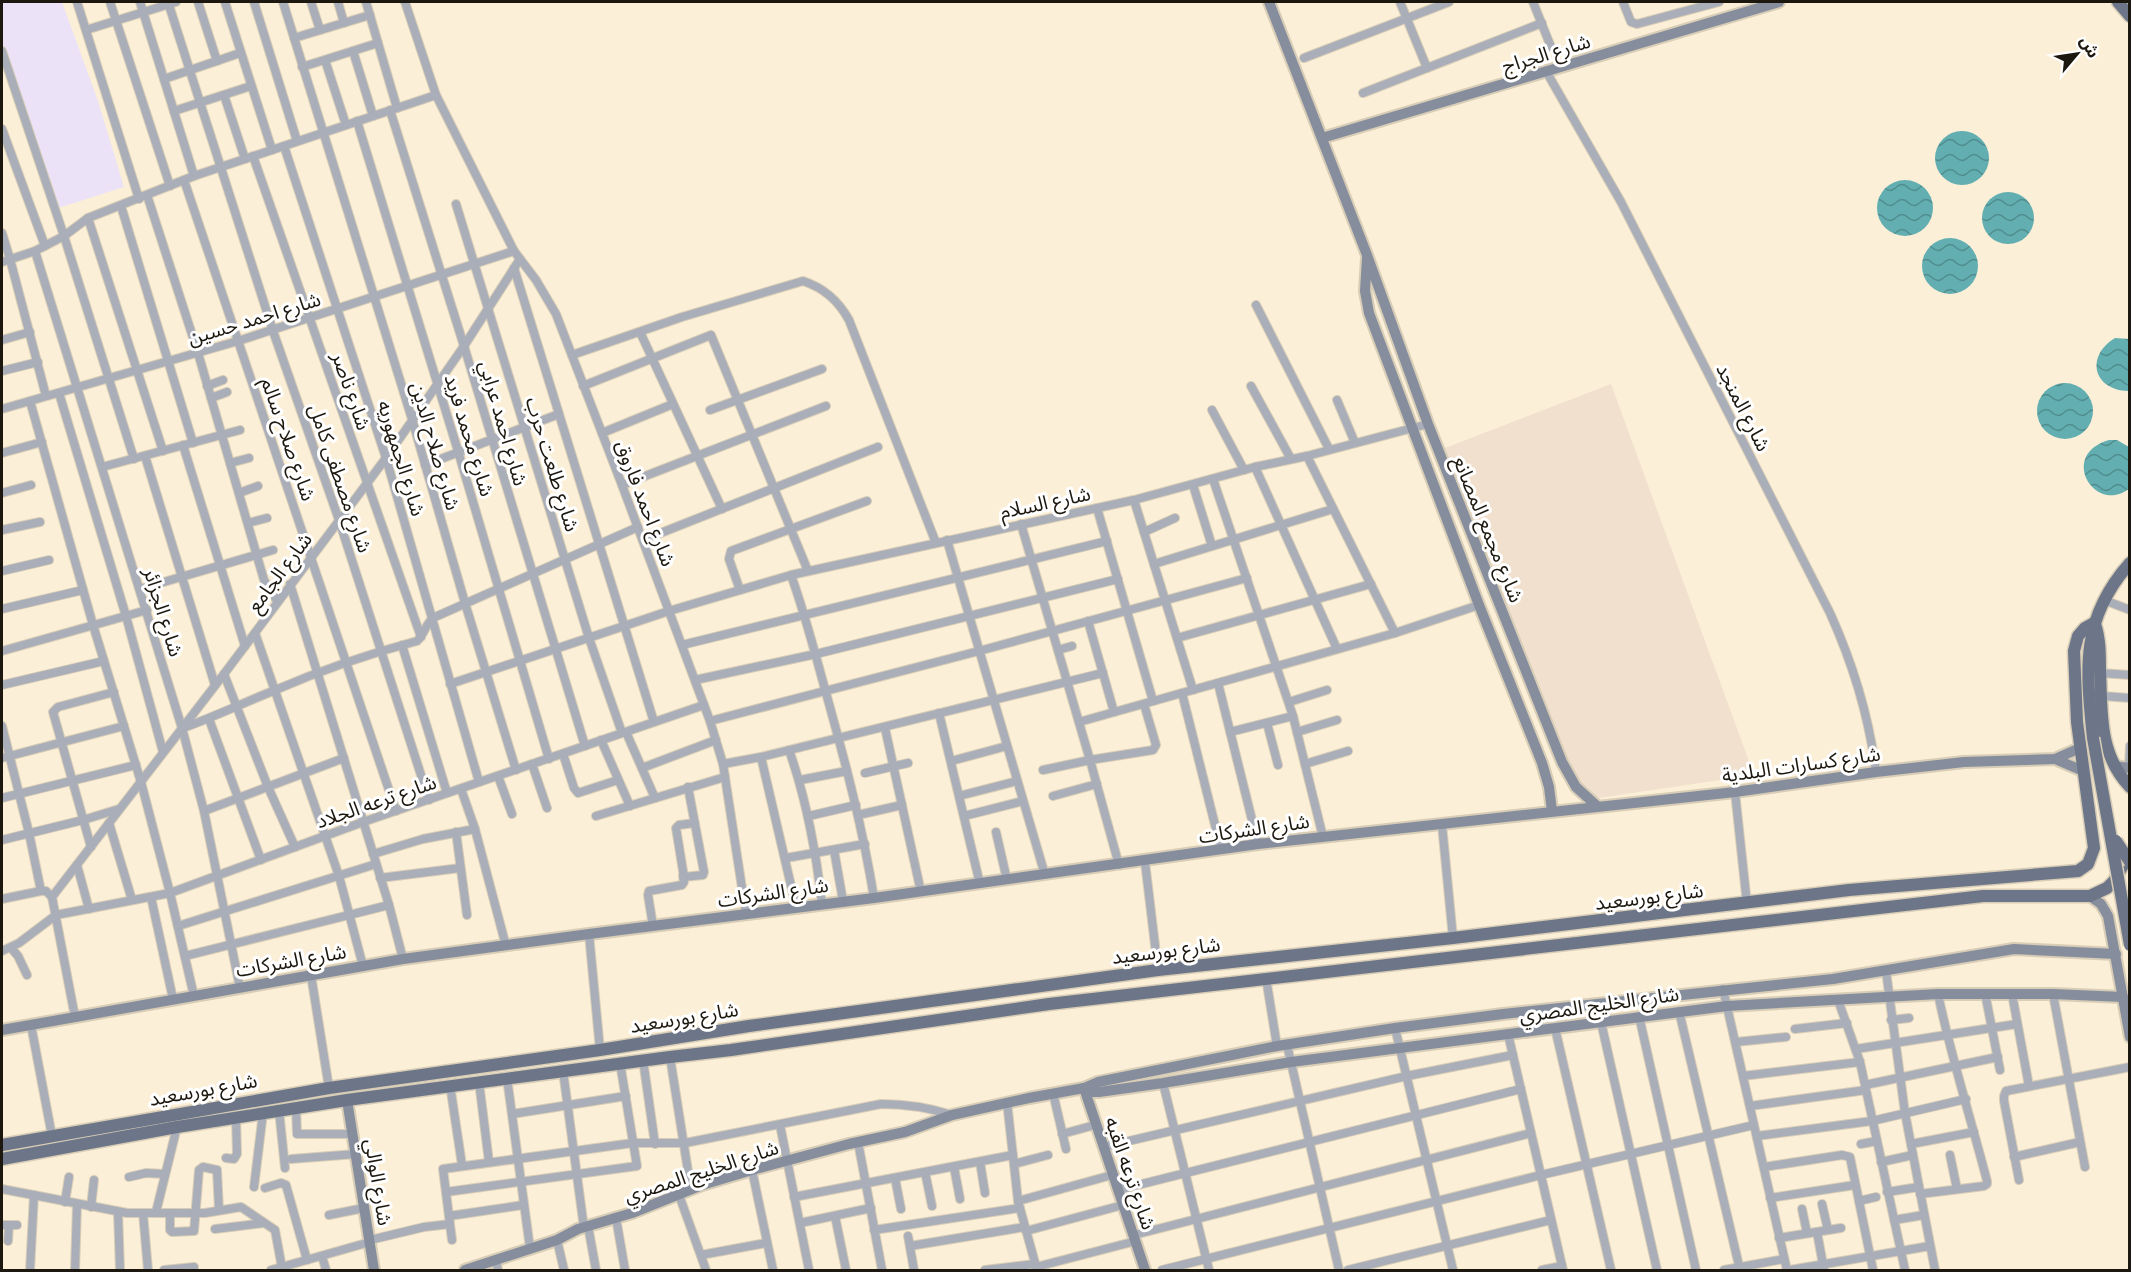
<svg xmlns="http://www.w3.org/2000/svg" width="2131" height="1272" font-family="Ubuntu,'Noto Sans Arabic',sans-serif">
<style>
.industrial{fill:#f0e0cd}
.education{fill:#ebe2f7}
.water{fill:url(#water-waves)}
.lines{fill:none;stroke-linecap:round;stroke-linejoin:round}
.street-casing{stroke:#d8cdb7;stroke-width:10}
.secondary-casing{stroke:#d8cdb7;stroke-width:14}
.primary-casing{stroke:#d8cdb7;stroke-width:15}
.street{stroke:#a9aeb8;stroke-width:8}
.secondary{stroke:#868d9c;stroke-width:10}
.primary{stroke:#6d7688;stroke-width:12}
.primary-bridge-casing{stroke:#d8cdb7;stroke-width:15;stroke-linecap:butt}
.primary-bridge{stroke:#6d7688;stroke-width:12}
.labels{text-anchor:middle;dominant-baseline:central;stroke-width:6;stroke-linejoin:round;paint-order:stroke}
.street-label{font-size:20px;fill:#1d180f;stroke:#fff}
</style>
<defs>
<pattern id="water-waves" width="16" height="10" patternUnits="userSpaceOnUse" patternTransform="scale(1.5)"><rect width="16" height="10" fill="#62aeb1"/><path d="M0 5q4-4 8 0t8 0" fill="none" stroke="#508d8e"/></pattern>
</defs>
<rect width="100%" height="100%" fill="#fcefd7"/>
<path class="industrial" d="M 1611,384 L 1754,775 L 1592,799 L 1568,773 L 1445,448 Z"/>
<path class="education" d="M 2,2 L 62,2 L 98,101 L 124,187 L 52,210 L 2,56 Z"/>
<g class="water">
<circle cx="1962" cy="158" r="27"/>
<circle cx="1905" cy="208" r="28"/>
<circle cx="2008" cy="218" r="26"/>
<circle cx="1950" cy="266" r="28"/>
<path d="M 2115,338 L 2129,339 L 2128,391 C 2093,390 2085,356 2115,338 Z"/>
<circle cx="2065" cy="411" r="28"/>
<path d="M 2109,440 L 2117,440 L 2129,447 L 2130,488 C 2096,516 2057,455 2109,440 Z"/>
</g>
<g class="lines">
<g class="street-casing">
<g id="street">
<path d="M 77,2 L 139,199"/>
<path d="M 110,2 L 170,186"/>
<path d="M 140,2 L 194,176"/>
<path d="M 168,2 L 273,331 L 339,520 L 429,800"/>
<path d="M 198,2 L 217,61"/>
<path d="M 225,2 L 272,150"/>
<path d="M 254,2 L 297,141"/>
<path d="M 283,2 L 412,419 L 465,603 L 516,770"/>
<path d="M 311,2 L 320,30"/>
<path d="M 338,2 L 344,23"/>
<path d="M 366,2 L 397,108"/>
<path d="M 405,2 L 436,95 L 514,251 L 536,280 L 556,314 L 622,485 L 710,721 L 723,764 L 746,914"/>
<path d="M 1400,2 L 1427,68"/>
<path d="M 1533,2 L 1551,47"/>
<path d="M 1623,2 L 1631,22 L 1637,24 L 1719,2"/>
<path d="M 86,30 L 176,2"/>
<path d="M 294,38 L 370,15"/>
<path d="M 2,51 L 64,236 L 134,459"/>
<path d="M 353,51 L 373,116"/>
<path d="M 1304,58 L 1449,2"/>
<path d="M 325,60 L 346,125"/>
<path d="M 302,67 L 378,43"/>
<path d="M 1546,71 L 1621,202 L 1830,613 C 1853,664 1869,716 1876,772"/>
<path d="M 164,79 L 240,53"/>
<path d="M 1363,93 L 1542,23"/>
<path d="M 224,95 L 245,159"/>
<path d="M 390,110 L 464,346 L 585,746"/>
<path d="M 174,111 L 251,86"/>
<path d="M 357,121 L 458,451 L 549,759"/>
<path d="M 2,129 L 45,246"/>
<path d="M 284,146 L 386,458 L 479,782"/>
<path d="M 253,156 L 421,637"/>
<path d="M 184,180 L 396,811"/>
<path d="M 147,195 L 198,353 L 264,580 L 277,601"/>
<path d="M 456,204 L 589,638 L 622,733"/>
<path d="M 121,206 L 193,443"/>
<path d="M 88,218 L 163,451"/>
<path d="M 2,233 L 10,259 L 46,396"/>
<path d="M 35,251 L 182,728 L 204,811 L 240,988"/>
<path d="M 2,262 L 35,251 L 64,236 L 88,218 L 194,176 L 436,95"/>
<path d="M 514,268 L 654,722"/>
<path d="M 1256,305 L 1329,449"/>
<path d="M 640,332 L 722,509"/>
<path d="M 2,340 L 30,332"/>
<path d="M 572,355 L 682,317 L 803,281 C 824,288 838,300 849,320 L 936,543"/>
<path d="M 2,371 L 38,362"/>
<path d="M 207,386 L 223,380"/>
<path d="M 583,386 L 711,335 L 808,571"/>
<path d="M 1251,386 L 1291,459"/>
<path d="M 59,393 L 126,616 L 163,752"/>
<path d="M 211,398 L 227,392"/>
<path d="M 1337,400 L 1355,443"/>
<path d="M 30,401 L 93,625 L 141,782 L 170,893 L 194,996"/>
<path d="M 2,409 L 238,341 L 514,251"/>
<path d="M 710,410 L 822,369"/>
<path d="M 1212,410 L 1244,470"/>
<path d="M 602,433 L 673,404"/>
<path d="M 183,445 L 245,646"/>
<path d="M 2,453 L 42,442"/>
<path d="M 145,456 L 215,685"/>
<path d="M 1307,456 L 1395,633"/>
<path d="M 230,463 L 249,458"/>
<path d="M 425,465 L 559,414"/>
<path d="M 102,467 L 240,430"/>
<path d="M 1255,467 L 1337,649"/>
<path d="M 1213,479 L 1293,716 L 1323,837"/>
<path d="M 622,485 L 826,406"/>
<path d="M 1193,485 L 1212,546"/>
<path d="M 2,493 L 31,485"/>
<path d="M 239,493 L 258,486"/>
<path d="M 1134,500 L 1193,690"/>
<path d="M 1097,508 L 1153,701"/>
<path d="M 248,523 L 267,518"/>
<path d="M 1021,524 L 1090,760 L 1119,865"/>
<path d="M 2,530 L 40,522"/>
<path d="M 1144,532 L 1175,518"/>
<path d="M 643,540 L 878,447"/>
<path d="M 947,540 L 1045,875"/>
<path d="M 1154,564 L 1333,509"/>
<path d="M 2,571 L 49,560"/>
<path d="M 791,575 C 805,614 815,653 826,693 C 845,761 863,829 874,898"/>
<path d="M 290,584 L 389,905 L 403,959"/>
<path d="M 140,589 L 273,550"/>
<path d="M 740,590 L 729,559 L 731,551 L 867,501"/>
<path d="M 2104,600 L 2130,610"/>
<path d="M 2,609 L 83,590"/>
<path d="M 1088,621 L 1114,712"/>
<path d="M 255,633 L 339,876 L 363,966"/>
<path d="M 1177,638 L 1371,584"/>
<path d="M 402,645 L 447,793"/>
<path d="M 682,645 L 1107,541"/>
<path d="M 1058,650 L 1072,646"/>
<path d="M 2,651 L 147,610"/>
<path d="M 2100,673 L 2130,675"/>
<path d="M 224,674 L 268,787 L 295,847"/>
<path d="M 695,680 L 816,654 L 1118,579"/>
<path d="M 1218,683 L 1258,844"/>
<path d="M 450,684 L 669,611 L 791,575 L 1134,500 L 1255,467 L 1307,456 L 1428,424"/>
<path d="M 2,685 L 104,661"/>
<path d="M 1182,693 L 1221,849"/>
<path d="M 2102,696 L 2130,698"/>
<path d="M 1289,702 L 1327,690"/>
<path d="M 939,713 L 980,884"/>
<path d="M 209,719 L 261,860"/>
<path d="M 710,721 L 979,651 L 1247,578"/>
<path d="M 1079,722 L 1395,633 L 1479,605"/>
<path d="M 1267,723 L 1278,765"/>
<path d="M 2,726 L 29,833 L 41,891 L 46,891 L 52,897 L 75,1017"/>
<path d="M 183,728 C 214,717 243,703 273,691 C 319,671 368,654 417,641 C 425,634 425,623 435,617 L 638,527"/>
<path d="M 885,728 L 921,892"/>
<path d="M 626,732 L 655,798"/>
<path d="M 1230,732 L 1293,716"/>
<path d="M 1297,732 L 1337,720"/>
<path d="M 601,740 L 630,806"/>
<path d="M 789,750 C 807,801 816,851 822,904"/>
<path d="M 563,754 L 574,788 L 578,793 L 618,780"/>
<path d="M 761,757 L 796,907"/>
<path d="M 2,758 L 124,726"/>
<path d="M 951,761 L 1007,746"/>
<path d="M 532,764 L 547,808"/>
<path d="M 723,764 L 761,757 L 1103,673"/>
<path d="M 1305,764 L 1348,751"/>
<path d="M 642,768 L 716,740"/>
<path d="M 2129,768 L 2130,746"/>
<path d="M 1043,770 L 1090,760 L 1153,750 L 1156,745 L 1144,704"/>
<path d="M 865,773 L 908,763"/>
<path d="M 498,776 L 512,814"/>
<path d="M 800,780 L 847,771"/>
<path d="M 688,787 L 704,872 L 703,875 L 684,877 L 676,828 L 679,825 L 695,823"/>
<path d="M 461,789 L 475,829 L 506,946"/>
<path d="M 1735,792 L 1747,904"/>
<path d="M 959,796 L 1017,781"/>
<path d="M 1053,796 L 1097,784"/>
<path d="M 2,798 L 136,765"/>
<path d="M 204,811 L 344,758"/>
<path d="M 858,815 L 902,805"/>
<path d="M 596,816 L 725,777"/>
<path d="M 809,816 L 856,805"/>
<path d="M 964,816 L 1023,801"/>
<path d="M 109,823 L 132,900"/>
<path d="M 1442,825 L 1453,938"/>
<path d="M 456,832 L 467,915"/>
<path d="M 996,832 L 1007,880"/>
<path d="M 2,840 L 83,820 L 119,809"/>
<path d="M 91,847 L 53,712 L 58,707 L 114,692"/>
<path d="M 834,850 L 843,901"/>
<path d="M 373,854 L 423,839 L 475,829"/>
<path d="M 786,858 L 865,844"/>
<path d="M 1145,862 L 1158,970"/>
<path d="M 77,865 L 89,909"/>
<path d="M 380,878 L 460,868"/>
<path d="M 52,897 L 224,674 L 386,458 L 464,346 L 520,259"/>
<path d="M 151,897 L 173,999"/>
<path d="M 2,899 L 41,891"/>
<path d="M 178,926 L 376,864"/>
<path d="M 653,926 L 648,895 L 649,891 L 682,885 L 684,882 L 683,876"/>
<path d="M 589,934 L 600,1050"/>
<path d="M 11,948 L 18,956 L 27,975"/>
<path d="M 2,951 L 19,943 L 56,915 L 170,893 L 363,822 L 704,705"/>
<path d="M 185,956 L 389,905"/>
<path d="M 1886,971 L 1905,1113 L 1935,1270"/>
<path d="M 311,975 L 329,1088"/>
<path d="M 1266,978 L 1277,1046"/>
<path d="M 1723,989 L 1787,1270"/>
<path d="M 1985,993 L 2000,1070"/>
<path d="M 2012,994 L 2029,1086"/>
<path d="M 2053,994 L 2085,1167"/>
<path d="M 1838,1000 L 1860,1062 L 1905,1270"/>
<path d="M 1679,1011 L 1740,1270"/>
<path d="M 1639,1016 L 1696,1270"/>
<path d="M 1891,1020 L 1909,1018"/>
<path d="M 1601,1022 L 1657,1270"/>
<path d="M 31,1025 L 52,1136"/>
<path d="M 1395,1028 L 1453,1270"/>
<path d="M 1555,1028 L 1611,1270"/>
<path d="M 1795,1029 L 1847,1023"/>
<path d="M 1508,1034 L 1563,1270"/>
<path d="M 1736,1042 L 1786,1037"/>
<path d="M 1287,1045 L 1339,1270"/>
<path d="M 1856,1049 L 2017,1024"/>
<path d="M 670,1057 L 691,1190"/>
<path d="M 643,1060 L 655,1144"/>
<path d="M 563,1071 L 584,1228"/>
<path d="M 1743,1076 L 1860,1062"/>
<path d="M 507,1078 L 530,1248"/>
<path d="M 479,1082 L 489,1162"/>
<path d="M 1163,1083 L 1209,1270"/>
<path d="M 450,1085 L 462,1165"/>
<path d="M 1865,1085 L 1998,1057"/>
<path d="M 1053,1093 L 1066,1149"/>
<path d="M 1007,1102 L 1018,1201 L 1037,1270"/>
<path d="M 1750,1106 L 1866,1090"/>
<path d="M 296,1108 L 297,1134 L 353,1134"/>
<path d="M 279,1110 L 285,1168"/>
<path d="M 512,1114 L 626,1096"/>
<path d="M 780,1125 L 809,1270"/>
<path d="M 1062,1134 L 1095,1125"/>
<path d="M 1757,1136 L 1872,1121 L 1966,1099"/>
<path d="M 858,1142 L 882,1270"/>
<path d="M 1861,1144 L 1877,1141"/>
<path d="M 1911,1144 L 1974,1132"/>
<path d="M 1103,1147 L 1407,1076 L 1513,1055"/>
<path d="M 1950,1155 L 1957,1189"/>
<path d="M 2014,1157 L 2080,1142"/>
<path d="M 226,1158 L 234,1159 L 237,1154 L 236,1117"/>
<path d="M 291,1159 L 356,1154"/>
<path d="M 980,1162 L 985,1193"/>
<path d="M 1881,1162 L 1913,1155"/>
<path d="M 1014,1164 L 1048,1155"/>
<path d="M 954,1167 L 960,1199"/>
<path d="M 1764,1167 L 1842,1155 L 1850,1157 L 1873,1270"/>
<path d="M 752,1170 L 773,1270"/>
<path d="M 925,1172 L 932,1206"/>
<path d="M 129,1177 L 146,1173 L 165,1174"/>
<path d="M 895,1178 L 901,1209"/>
<path d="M 2019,1180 L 2004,1101 L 2004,1096 L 2006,1091 L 2130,1067"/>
<path d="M 254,1187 L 263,1113"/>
<path d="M 265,1188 L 281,1183 L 286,1185 L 307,1260"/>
<path d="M 2,1189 L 127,1213 L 205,1213 L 241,1207 L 275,1230 L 282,1268"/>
<path d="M 1118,1190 L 1521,1089"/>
<path d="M 446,1192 L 637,1166 L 620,1063"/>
<path d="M 1887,1192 L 1919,1187"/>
<path d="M 1920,1194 L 1984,1186 L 1987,1184 L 1987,1181 C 1971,1119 1951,1057 1938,994"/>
<path d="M 679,1195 L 706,1270"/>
<path d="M 794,1197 L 1013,1155"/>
<path d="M 1770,1198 L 1855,1185"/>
<path d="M 1018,1201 L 1112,1175"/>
<path d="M 1859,1201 L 1876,1197"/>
<path d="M 65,1202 L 69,1177"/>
<path d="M 1822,1204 L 1828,1230"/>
<path d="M 91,1207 L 94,1180"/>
<path d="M 1802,1209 L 1807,1233"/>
<path d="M 118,1212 L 120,1270"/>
<path d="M 156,1212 L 177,1127"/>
<path d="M 143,1213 L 148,1270"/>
<path d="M 170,1213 L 170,1230 L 172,1232 L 194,1231 L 199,1170 L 203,1167 L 217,1170 L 219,1210"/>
<path d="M 329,1215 L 364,1208"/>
<path d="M 449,1216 L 523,1205"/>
<path d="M 835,1216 L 846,1270"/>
<path d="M 616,1218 L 625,1270"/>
<path d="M 1894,1220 L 1924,1215"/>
<path d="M 800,1223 L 871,1208"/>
<path d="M 2,1225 L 17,1225"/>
<path d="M 588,1226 L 596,1270"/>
<path d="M 215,1229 L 264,1223"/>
<path d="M 874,1230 L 1020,1208"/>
<path d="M 1026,1231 L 1123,1205"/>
<path d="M 1817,1232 L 1824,1270"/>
<path d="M 1134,1235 L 1531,1133"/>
<path d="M 908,1236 L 914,1270"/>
<path d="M 1779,1238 L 1841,1228"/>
<path d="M 370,1240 L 424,1227 L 450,1224"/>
<path d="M 452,1240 L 443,1169 L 633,1143 L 685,1143 L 881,1104 C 907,1104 927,1107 952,1115"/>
<path d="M 557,1240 L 564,1270"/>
<path d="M 8,1241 L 9,1225"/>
<path d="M 910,1246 L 1025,1227"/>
<path d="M 701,1255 L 766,1243"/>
<path d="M 322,1256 L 326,1270"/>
<path d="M 496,1261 L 498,1270"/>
<path d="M 1036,1267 L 1136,1241"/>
<path d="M 30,1270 L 34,1195"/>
<path d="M 75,1270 L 77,1205"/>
<path d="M 164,1270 L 194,1267"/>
<path d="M 271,1270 L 370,1242"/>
<path d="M 985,1270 L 1035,1264"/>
<path d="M 1162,1270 L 1541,1175 L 1754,1125"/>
<path d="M 1348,1270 L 1551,1220"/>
<path d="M 1542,1270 L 1562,1266"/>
<path d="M 1724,1270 L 1784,1259"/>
<path d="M 1790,1270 L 1930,1246"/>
</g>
</g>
<g class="secondary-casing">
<g id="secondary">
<path d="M 1269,2 L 1367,255 L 1428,424 L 1562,762 L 1576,787 L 1597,806"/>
<path d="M 1322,138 L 1779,2"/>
<path d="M 1367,258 L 1365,291 L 1369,313 L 1479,605 L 1542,763 L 1549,787 L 1552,811"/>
<path d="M 2055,759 L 2083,771"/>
<path d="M 2114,766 L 2130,768"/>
<path d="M 2090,896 L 2101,904 L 2108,916 L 2130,1037"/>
<path d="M 2,1030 L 403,959 L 589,934 L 874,898 L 1258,844 L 1735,792 L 1876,772 L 1964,762 L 2055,759 L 2080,748"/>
<path d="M 1084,1088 L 1092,1092 L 1099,1092 L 1163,1083 L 1291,1062 L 1727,1006 L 1938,994 L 2053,994 L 2123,997"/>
<path d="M 1084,1088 L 1145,1270"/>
<path d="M 347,1100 L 374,1270"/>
<path d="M 465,1270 L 557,1240 L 578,1229 L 632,1213 L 702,1185 L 752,1170 L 849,1144 L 905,1132 L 952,1115 L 1029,1098 L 1084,1088 L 1098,1082 L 1277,1046 L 1395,1028 L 1503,1014 L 1833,979 L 2014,949 L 2116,954"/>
</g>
</g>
<g class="primary-casing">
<g id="primary">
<path d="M 2118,2 L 2130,16"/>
<path d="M 2095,624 C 2100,639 2100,654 2100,670 C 2102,713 2098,753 2130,787"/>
<path d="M 2093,738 C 2086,669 2080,619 2130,563"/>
<path d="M 2,1145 L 329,1088 L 600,1050 L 749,1026 L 1158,970 L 1453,938 L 1849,890 L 2078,871 L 2088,864 L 2094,848 L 2077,722 L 2074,651 L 2078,636 L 2085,628 L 2094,623"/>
<path d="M 2,1159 L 177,1127 L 347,1100 L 670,1057 L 731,1050 L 1049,1004 L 1983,896 L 2090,896 L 2107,888 L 2114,881 L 2130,853"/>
</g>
</g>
<use href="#street" class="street"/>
<use href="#secondary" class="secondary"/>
<use href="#primary" class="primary"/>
<g class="primary-bridge-casing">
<g id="primary-bridge">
<path d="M 2093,738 L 2130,945"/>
<path d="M 2116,841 L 2130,862"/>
</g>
</g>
<use href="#primary-bridge" class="primary-bridge"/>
</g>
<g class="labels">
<g class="street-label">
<text transform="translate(1546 53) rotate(-17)">شارع الجراج</text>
<text transform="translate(254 318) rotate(-17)">شارع احمد حسين</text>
<text transform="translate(352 391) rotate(71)">شارع ناصر</text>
<text transform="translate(1744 407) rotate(63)">شارع المنجد</text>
<text transform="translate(504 423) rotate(74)">شارع احمد عرابي</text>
<text transform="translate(470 435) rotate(73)">شارع محمد فريد</text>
<text transform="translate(289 439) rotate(71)">شارع صلاح سالم</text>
<text transform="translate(436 446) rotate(74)">شارع صلاح الدين</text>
<text transform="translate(402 458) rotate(73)">شارع الجمهوريه</text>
<text transform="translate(553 464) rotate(73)">شارع طلعت حرب</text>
<text transform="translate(341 478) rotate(71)">شارع مصطفى كامل</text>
<text transform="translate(1045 502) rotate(-12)">شارع السلام</text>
<text transform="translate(646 503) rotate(69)">شارع احمد فاروق</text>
<text transform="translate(1489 529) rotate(68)">شارع مجمع المصانع</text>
<text transform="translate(279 572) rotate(-53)">شارع الجامع</text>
<text transform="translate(164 612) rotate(73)">شارع الجزائر</text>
<text transform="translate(1801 764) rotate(-8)">شارع كسارات البلدية</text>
<text transform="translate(376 801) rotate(-19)">شارع ترعه الجلاد</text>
<text transform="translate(1254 828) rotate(-8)">شارع الشركات</text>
<text transform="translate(773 892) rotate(-8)">شارع الشركات</text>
<text transform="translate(1649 896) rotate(-7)">شارع بورسعيد</text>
<text transform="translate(1166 950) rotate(-7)">شارع بورسعيد</text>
<text transform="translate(291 960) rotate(-10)">شارع الشركات</text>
<text transform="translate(1599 1004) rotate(-8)">شارع الخليج المصري</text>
<text transform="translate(684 1017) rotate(-9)">شارع بورسعيد</text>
<text transform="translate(203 1089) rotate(-10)">شارع بورسعيد</text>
<text transform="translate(701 1171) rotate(-18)">شارع الخليج المصري</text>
<text transform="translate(1131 1173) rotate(71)">شارع ترعه القبه</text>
<text transform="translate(379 1182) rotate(81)">شارع الوالي</text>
</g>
</g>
<rect width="2131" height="1272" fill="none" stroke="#1d180f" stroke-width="6"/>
<g transform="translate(2077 54) rotate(61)" stroke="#ffffff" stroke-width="4.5" paint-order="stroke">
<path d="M0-4.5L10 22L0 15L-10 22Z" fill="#1d180f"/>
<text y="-9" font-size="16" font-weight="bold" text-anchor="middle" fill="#1d180f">ش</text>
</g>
</svg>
